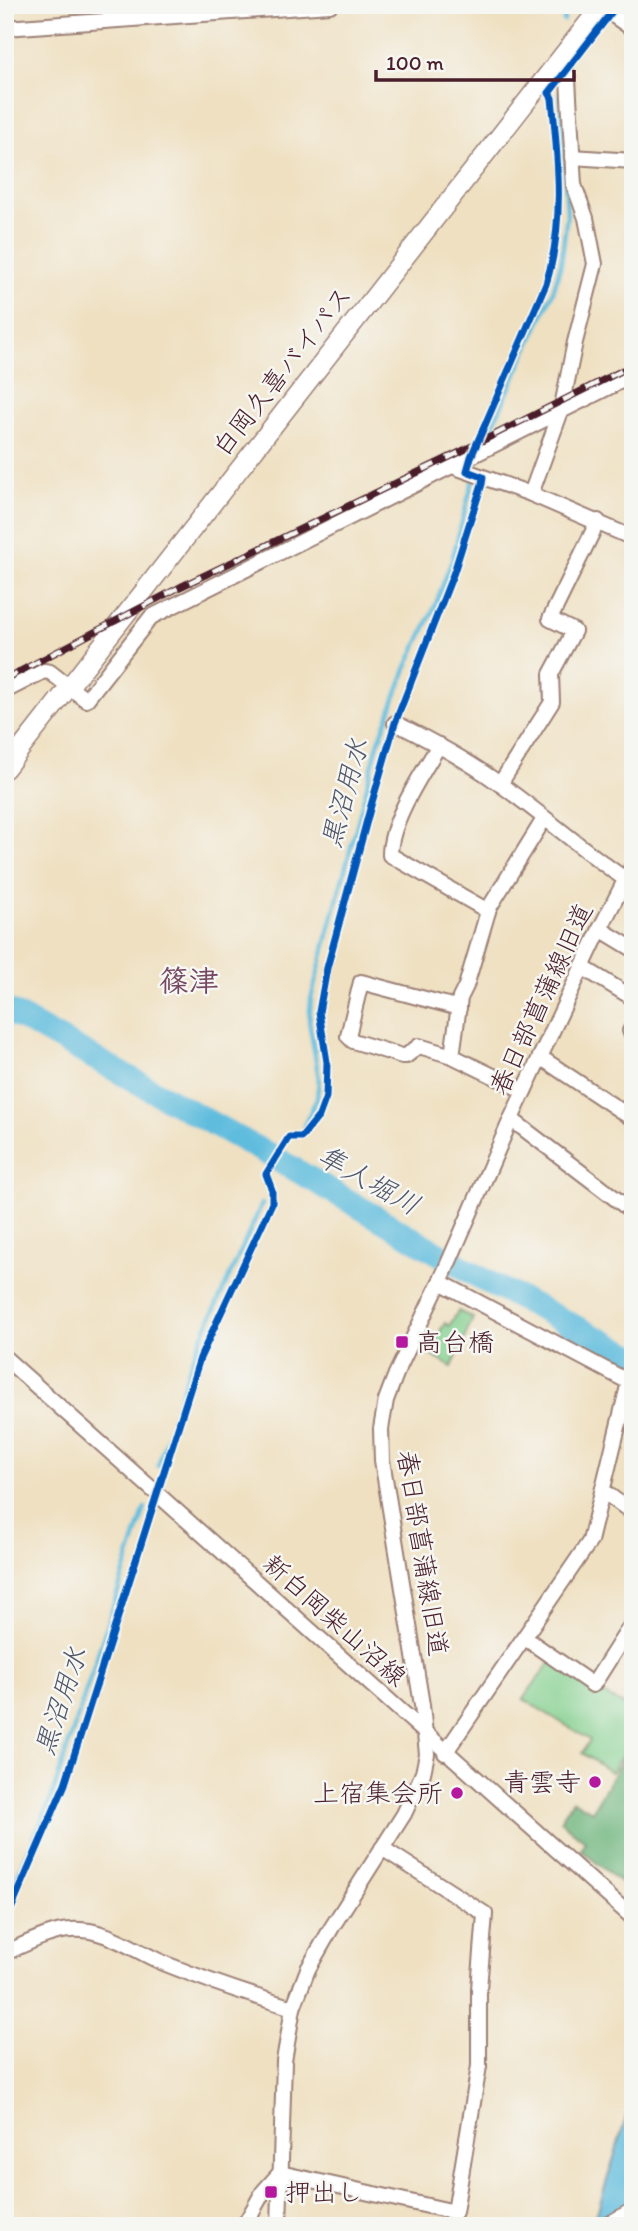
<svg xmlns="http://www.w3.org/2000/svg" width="638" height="2231" font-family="Itim,'Klee One',sans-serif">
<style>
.green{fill:#82cf8d;stroke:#66775c;stroke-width:2}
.forest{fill:#69b278;stroke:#5a6852;stroke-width:2}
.water{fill:#5fbcdd;stroke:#546e84;stroke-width:2}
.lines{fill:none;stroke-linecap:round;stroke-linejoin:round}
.stream{stroke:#5fbcdd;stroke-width:4.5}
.river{stroke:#5fbcdd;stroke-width:24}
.minor-casing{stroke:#9c8076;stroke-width:18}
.major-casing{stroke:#9c8076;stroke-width:21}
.minor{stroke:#fff;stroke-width:14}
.major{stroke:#fff;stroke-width:18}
.rail-casing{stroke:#4a1f2b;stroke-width:7}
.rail{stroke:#f6f6f2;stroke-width:4.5;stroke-dasharray:13;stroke-linecap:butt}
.cycleway-casing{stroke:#f6f6f2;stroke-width:11}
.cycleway{stroke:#0057b8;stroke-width:7}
.poi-dot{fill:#b5179e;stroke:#f6f6f2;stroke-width:2.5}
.labels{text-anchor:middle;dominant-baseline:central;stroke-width:5;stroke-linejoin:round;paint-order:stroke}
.street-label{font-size:26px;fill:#4a1f2b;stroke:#f6f6f2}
.poi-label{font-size:26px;fill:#4a1f2b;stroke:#f6f6f2;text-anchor:start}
.water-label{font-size:28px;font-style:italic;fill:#515669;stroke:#f6f6f2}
.quarter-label{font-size:30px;font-weight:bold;fill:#764963;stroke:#f6f6f2}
</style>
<rect width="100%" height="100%" fill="#f6f6f2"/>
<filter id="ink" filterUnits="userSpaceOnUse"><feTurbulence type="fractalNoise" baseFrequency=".0143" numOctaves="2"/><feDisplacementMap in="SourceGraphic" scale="14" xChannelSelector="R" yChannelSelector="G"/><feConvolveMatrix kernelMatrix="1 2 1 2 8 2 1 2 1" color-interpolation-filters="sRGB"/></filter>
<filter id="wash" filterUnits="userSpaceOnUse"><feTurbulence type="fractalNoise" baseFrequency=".00686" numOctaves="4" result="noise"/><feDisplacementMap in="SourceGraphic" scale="28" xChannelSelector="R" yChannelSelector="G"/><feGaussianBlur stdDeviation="1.57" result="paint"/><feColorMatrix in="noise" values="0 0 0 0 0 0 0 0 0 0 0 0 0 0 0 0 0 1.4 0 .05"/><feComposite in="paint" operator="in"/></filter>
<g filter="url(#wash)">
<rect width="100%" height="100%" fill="#efe0c1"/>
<g class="green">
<path d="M 458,1311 L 473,1318 L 452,1367 L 427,1353 L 445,1323 L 449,1326 Z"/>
<path d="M 551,1661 L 590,1687 L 633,1710 L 633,1763 L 621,1757 L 611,1772 L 582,1753 L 590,1740 L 523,1699 Z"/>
</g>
<path class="forest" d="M 622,1760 L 633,1765 L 632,1892 L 581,1850 L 585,1841 L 560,1821 L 573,1800 L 592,1811 Z"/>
<path class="water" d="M 633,2095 L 633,2185 L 627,2203 L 595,2220 Z"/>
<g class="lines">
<g class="stream">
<path d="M 564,21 L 564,5"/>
<path d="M 489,433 L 553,292 L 561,263 L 567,214 L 560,92"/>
<path d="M 304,1126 L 317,1098 L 319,1079 L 309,1021 L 311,999 L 378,744 L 406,669 L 435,606 L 452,560 L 473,480"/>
<path d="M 158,1466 L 191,1362 L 262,1204"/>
<path d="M 5,1904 L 51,1799 L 145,1508"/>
</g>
<path class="river" d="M 5,1009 L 282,1162 L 493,1285 L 633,1356"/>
</g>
</g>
<g filter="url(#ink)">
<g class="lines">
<g class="minor-casing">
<g id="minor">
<path d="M 598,5 L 633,29"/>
<path d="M 5,28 L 330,5"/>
<path d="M 572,157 L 633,161"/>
<path d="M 452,466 L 531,494 L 633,538"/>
<path d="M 531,494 L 561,411 L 575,342 L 595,264 L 586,218 L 574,185 L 568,79 L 566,70 L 559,61"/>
<path d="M 5,691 L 44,671 L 50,672 L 86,700 L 151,617 L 633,375"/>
<path d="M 395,723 C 430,740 465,759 497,782 C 541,813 581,849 625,879"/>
<path d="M 439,745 C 422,774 390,821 390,855 L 488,911"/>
<path d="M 500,784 L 552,702 L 551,674 L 574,631 L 550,619 L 598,521"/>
<path d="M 600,929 L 633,949"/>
<path d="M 582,967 L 633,998"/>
<path d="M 459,1008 L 361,982 L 348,1036 L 353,1041 L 402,1056 L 406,1056 L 419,1046 L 452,1056 L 524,1091"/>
<path d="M 630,1031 L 633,1027"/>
<path d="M 452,1056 L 460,998 L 466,986 L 489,908 L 544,819"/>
<path d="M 540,1057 L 633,1119"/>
<path d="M 511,1119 L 633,1212"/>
<path d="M 440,1282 L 629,1382 L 590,1541 L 445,1753"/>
<path d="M 5,1358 L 633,1918"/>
<path d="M 603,1491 L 633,1513"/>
<path d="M 525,1638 L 593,1685 L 633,1622"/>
<path d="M 5,1953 C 26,1944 49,1931 71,1930 C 105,1927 136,1952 166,1964 C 208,1981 250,1995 293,2008"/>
<path d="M 244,2226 L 263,2192 L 280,2173 L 455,2212 L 479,2066 L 479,1989 L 485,1914 L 382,1848"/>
<path d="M 279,2226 L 284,2061 L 293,2008 L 308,1969 L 332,1927 L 404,1814 L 423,1773 L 427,1754 L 422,1705 L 382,1460 L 381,1429 L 386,1400 L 396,1374 L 444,1273 L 511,1119 L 600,929 L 633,865"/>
</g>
</g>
<g class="major-casing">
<g id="major">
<path d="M 5,769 L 602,5"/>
<path d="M 609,2226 L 633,2212"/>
</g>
</g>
<use href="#minor" class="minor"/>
<use href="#major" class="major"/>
<g class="rail-casing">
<path id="rail" d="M 5,679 L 180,587 L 458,453 L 633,365"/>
</g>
<use href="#rail" class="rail"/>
<g class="cycleway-casing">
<path id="cycleway" d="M 5,1923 L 65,1784 L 200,1358 L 272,1203 L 272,1190 L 266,1174 L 289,1137 L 302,1137 L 319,1116 L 326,1097 L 327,1062 L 319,1012 L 327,968 L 370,809 L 395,723 L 454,572 L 482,484 L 483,477 L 467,471 L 471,457 L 546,284 C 565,223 558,160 552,98 L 549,93 L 617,5"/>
</g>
<use href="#cycleway" class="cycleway"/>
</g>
</g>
<g class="poi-dot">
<rect x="395" y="1335" width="14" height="14" rx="3.5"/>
<circle cx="595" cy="1782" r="7"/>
<circle cx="457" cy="1793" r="7"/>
<rect x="264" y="2185" width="14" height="14" rx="3.5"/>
</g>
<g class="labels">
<g class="street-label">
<text transform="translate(282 371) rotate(-52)">白岡久喜バイパス</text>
<text transform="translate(541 999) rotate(-65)">春日部菖蒲線旧道</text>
<text transform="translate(423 1553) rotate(81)">春日部菖蒲線旧道</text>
<text transform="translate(335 1620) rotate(42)">新白岡柴山沼線</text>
</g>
<g class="poi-label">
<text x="416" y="1342">高台橋</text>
<text x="581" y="1782" text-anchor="end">青雲寺</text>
<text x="443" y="1793" text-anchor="end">上宿集会所</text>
<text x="285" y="2192">押出し</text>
</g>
<g class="water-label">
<text transform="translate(344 793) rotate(-75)">黒沼用水</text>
<text transform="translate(369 1180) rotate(29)">隼人堀川</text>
<text transform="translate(60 1701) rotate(-72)">黒沼用水</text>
</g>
<g class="quarter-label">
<text x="189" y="980">篠津</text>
</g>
</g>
<rect width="638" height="2231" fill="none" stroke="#f6f6f2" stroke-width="28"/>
<path d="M376 70v10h198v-10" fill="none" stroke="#4a1f2b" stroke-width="3.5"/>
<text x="386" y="70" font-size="21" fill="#4a1f2b" stroke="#f6f6f2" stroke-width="5" paint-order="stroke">100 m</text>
</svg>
